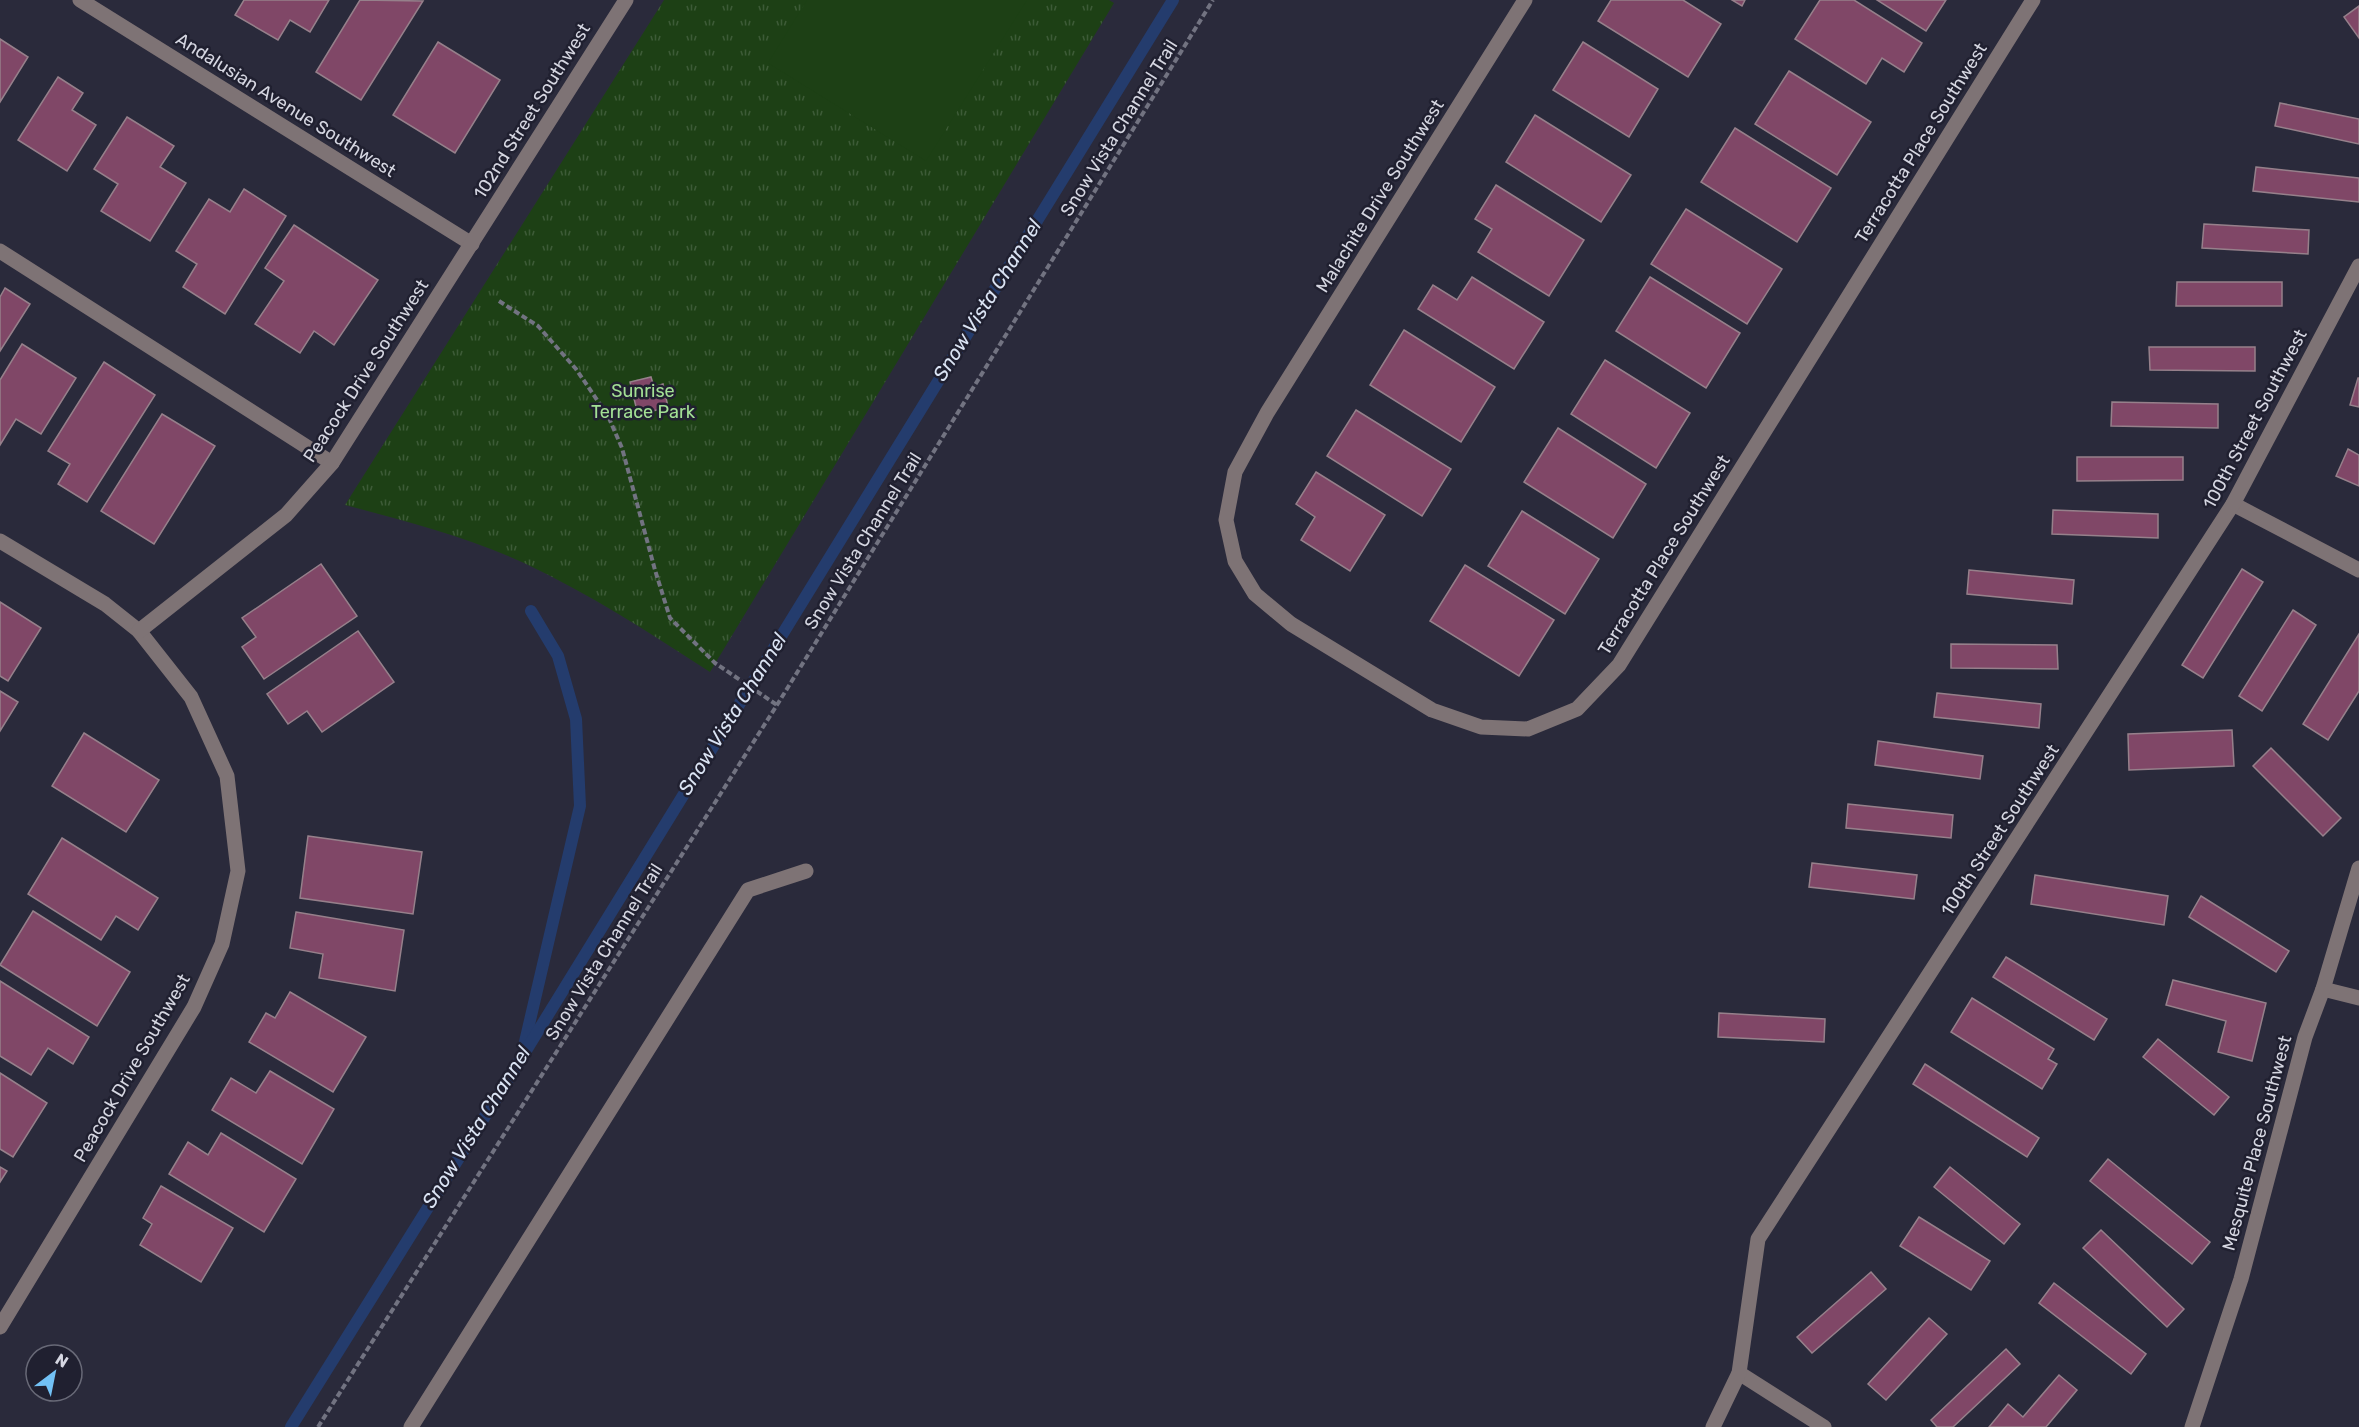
<svg xmlns="http://www.w3.org/2000/svg" width="2359" height="1427" font-family="Rubik,sans-serif">
<style>
.grass{fill:url(#grass-tufts)}
.garden{fill:#1d4015}
.lines{fill:none;stroke-linecap:round;stroke-linejoin:round}
.stream{stroke:#243c6d;stroke-width:12}
.building{fill:#804767;stroke:#96808b;stroke-width:1.5}
.path{stroke:#727381;stroke-width:4;stroke-dasharray:6 3;stroke-linecap:butt}
.minor{stroke:#7e7375;stroke-width:15}
.labels{text-anchor:middle;dominant-baseline:central;stroke-width:5;stroke-linejoin:round;paint-order:stroke}
.street-label{font-size:18px;fill:#d5d6e1;stroke:#202030}
.park-label{font-size:18px;fill:#a3e095;stroke:#202030}
.water-label{font-size:20px;font-style:italic;fill:#dbe4f4;stroke:#202030}
</style>
<defs>
<pattern id="grass-tufts" width="24" height="20" patternUnits="userSpaceOnUse" patternTransform="scale(1.5)"><rect width="24" height="20" fill="#1d4015"/><path d="M3 7l-1-3M5 7V3M7 7l1-3M15 17l-1-3M17 17v-4M19 17l1-3" fill="none" stroke="#3d5b37"/></pattern>
</defs>
<rect width="100%" height="100%" fill="#2a2a3b"/>
<path class="grass" d="M 664,0 L 1109,0 L 1114,3 L 710,672 C 650,633 590,594 524,563 C 467,537 406,521 345,505 Z"/>
<path class="garden" d="M 807,0 L 1027,0 L 926,161 L 768,63 Z"/>
<g class="lines">
<g class="stream">
<path d="M 524,1046 L 580,806 L 576,719 L 558,656 L 531,611"/>
<path d="M 291,1427 L 522,1057 L 1173,0"/>
</g>
</g>
<g class="building">
<path d="M 244,0 L 329,0 L 310,32 L 290,20 L 278,40 L 235,15 Z"/>
<path d="M 360,0 L 423,1 L 361,100 L 316,72 Z"/>
<path d="M 1611,0 L 1683,0 L 1721,24 L 1688,77 L 1598,21 Z"/>
<path d="M 1732,0 L 1745,0 L 1742,6 Z"/>
<path d="M 1820,0 L 1854,0 L 1922,43 L 1904,72 L 1882,58 L 1866,84 L 1795,39 Z"/>
<path d="M 1877,0 L 1946,0 L 1926,31 Z"/>
<path d="M 2359,6 L 2359,38 L 2344,17 Z"/>
<path d="M 0,39 L 28,57 L 0,102 Z"/>
<path d="M 438,42 L 500,80 L 455,153 L 393,115 Z"/>
<path d="M 1583,42 L 1658,89 L 1629,137 L 1553,90 Z"/>
<path d="M 1789,71 L 1871,122 L 1837,175 L 1755,124 Z"/>
<path d="M 58,77 L 83,93 L 72,110 L 96,125 L 67,171 L 18,140 Z"/>
<path d="M 2280,103 L 2359,119 L 2359,144 L 2275,126 Z"/>
<path d="M 1535,115 L 1631,175 L 1601,222 L 1506,162 Z"/>
<path d="M 127,117 L 174,146 L 160,167 L 186,183 L 150,241 L 101,211 L 118,184 L 94,169 Z"/>
<path d="M 1735,128 L 1831,188 L 1797,242 L 1701,182 Z"/>
<path d="M 2256,167 L 2359,178 L 2359,202 L 2253,191 Z"/>
<path d="M 1496,185 L 1584,240 L 1549,296 L 1478,252 L 1492,229 L 1475,219 Z"/>
<path d="M 244,189 L 286,216 L 225,314 L 183,287 L 197,264 L 176,251 L 209,199 L 230,212 Z"/>
<path d="M 1686,209 L 1782,269 L 1747,324 L 1651,264 Z"/>
<path d="M 2204,224 L 2309,230 L 2308,254 L 2202,248 Z"/>
<path d="M 294,225 L 378,280 L 334,345 L 314,331 L 300,353 L 255,324 L 284,281 L 265,268 Z"/>
<path d="M 1472,277 L 1544,322 L 1514,369 L 1418,309 L 1433,285 L 1457,300 Z"/>
<path d="M 1650,277 L 1740,333 L 1706,388 L 1616,331 Z"/>
<path d="M 2177,282 L 2282,282 L 2282,306 L 2176,306 Z"/>
<path d="M 5,288 L 30,304 L 0,351 L 0,297 Z"/>
<path d="M 1404,330 L 1495,387 L 1461,442 L 1370,385 Z"/>
<path d="M 22,344 L 76,378 L 41,434 L 16,419 L 0,445 L 0,380 Z"/>
<path d="M 2149,347 L 2255,347 L 2255,371 L 2150,370 Z"/>
<path d="M 1605,360 L 1690,413 L 1656,468 L 1571,414 Z"/>
<path d="M 104,362 L 155,395 L 87,502 L 58,484 L 70,464 L 48,451 Z"/>
<path d="M 651,377 L 654,387 L 663,384 L 668,407 L 638,415 L 630,382 Z"/>
<path d="M 2358,378 L 2359,378 L 2359,407 L 2350,405 Z"/>
<path d="M 2112,402 L 2218,404 L 2218,428 L 2111,426 Z"/>
<path d="M 1356,410 L 1451,469 L 1422,516 L 1327,456 Z"/>
<path d="M 162,414 L 215,446 L 154,544 L 101,511 Z"/>
<path d="M 1558,428 L 1646,484 L 1613,538 L 1524,482 Z"/>
<path d="M 2348,449 L 2359,455 L 2359,486 L 2336,476 Z"/>
<path d="M 2077,457 L 2183,457 L 2183,480 L 2077,481 Z"/>
<path d="M 1316,472 L 1385,515 L 1350,571 L 1301,540 L 1315,517 L 1296,504 Z"/>
<path d="M 2053,510 L 2158,514 L 2158,538 L 2052,534 Z"/>
<path d="M 1522,511 L 1599,559 L 1565,614 L 1488,566 Z"/>
<path d="M 321,564 L 357,616 L 264,679 L 242,647 L 256,637 L 242,618 Z"/>
<path d="M 1465,565 L 1554,620 L 1519,676 L 1430,621 Z"/>
<path d="M 2242,569 L 2263,582 L 2203,678 L 2182,665 Z"/>
<path d="M 1969,570 L 2074,580 L 2072,604 L 1967,594 Z"/>
<path d="M 0,602 L 41,628 L 8,681 L 0,676 Z"/>
<path d="M 2293,610 L 2316,625 L 2262,711 L 2239,696 Z"/>
<path d="M 358,631 L 394,682 L 322,732 L 307,711 L 288,724 L 267,694 Z"/>
<path d="M 2359,634 L 2359,691 L 2328,740 L 2303,724 Z"/>
<path d="M 1951,644 L 2057,645 L 2058,669 L 1951,668 Z"/>
<path d="M 0,691 L 18,702 L 0,731 Z"/>
<path d="M 1937,693 L 2041,704 L 2039,728 L 1934,717 Z"/>
<path d="M 2232,730 L 2234,766 L 2129,770 L 2128,734 Z"/>
<path d="M 84,733 L 159,780 L 126,832 L 52,786 Z"/>
<path d="M 1878,741 L 1983,756 L 1980,779 L 1875,765 Z"/>
<path d="M 2271,748 L 2341,818 L 2323,836 L 2253,766 Z"/>
<path d="M 1848,804 L 1953,815 L 1951,838 L 1846,828 Z"/>
<path d="M 308,836 L 422,852 L 413,914 L 300,898 Z"/>
<path d="M 62,838 L 158,898 L 138,930 L 116,916 L 101,940 L 28,894 Z"/>
<path d="M 1812,863 L 1917,875 L 1914,899 L 1809,887 Z"/>
<path d="M 2035,875 L 2168,896 L 2164,925 L 2031,904 Z"/>
<path d="M 2201,896 L 2289,951 L 2276,972 L 2189,917 Z"/>
<path d="M 33,911 L 130,972 L 97,1026 L 0,965 Z"/>
<path d="M 296,912 L 404,930 L 395,991 L 319,978 L 323,954 L 290,948 Z"/>
<path d="M 2006,957 L 2107,1019 L 2094,1040 L 1993,977 Z"/>
<path d="M 2173,980 L 2266,1003 L 2252,1061 L 2218,1052 L 2226,1021 L 2166,1005 Z"/>
<path d="M 0,981 L 89,1037 L 73,1064 L 48,1048 L 31,1075 L 0,1056 Z"/>
<path d="M 290,992 L 366,1037 L 333,1092 L 249,1042 L 266,1013 L 275,1018 Z"/>
<path d="M 1972,998 L 2054,1049 L 2048,1059 L 2057,1064 L 2042,1089 L 1951,1032 Z"/>
<path d="M 1719,1013 L 1825,1019 L 1824,1042 L 1718,1037 Z"/>
<path d="M 2158,1039 L 2229,1097 L 2214,1115 L 2143,1057 Z"/>
<path d="M 1925,1064 L 2039,1138 L 2027,1157 L 1913,1084 Z"/>
<path d="M 270,1071 L 334,1109 L 302,1164 L 212,1110 L 231,1078 L 256,1093 Z"/>
<path d="M 0,1073 L 47,1103 L 13,1157 L 0,1149 Z"/>
<path d="M 221,1133 L 296,1179 L 264,1232 L 169,1174 L 188,1142 L 208,1155 Z"/>
<path d="M 2108,1159 L 2210,1242 L 2192,1264 L 2090,1181 Z"/>
<path d="M 0,1167 L 7,1171 L 0,1182 Z"/>
<path d="M 1950,1167 L 2020,1224 L 2004,1244 L 1934,1187 Z"/>
<path d="M 161,1186 L 233,1228 L 201,1282 L 140,1245 L 152,1224 L 143,1218 Z"/>
<path d="M 1919,1217 L 1990,1261 L 1971,1290 L 1900,1246 Z"/>
<path d="M 2101,1230 L 2184,1309 L 2167,1327 L 2083,1248 Z"/>
<path d="M 1871,1272 L 1886,1289 L 1812,1353 L 1797,1337 Z"/>
<path d="M 2054,1283 L 2146,1354 L 2131,1374 L 2039,1303 Z"/>
<path d="M 1929,1318 L 1947,1334 L 1886,1400 L 1868,1384 Z"/>
<path d="M 2006,1349 L 2020,1364 L 1953,1427 L 1937,1427 L 1931,1420 Z"/>
<path d="M 2059,1375 L 2077,1390 L 2046,1427 L 1989,1427 L 2008,1404 L 2023,1417 Z"/>
</g>
<g class="lines">
<g class="path">
<path d="M 499,301 L 538,326 L 576,369 L 608,416 L 622,448 L 655,570 L 670,618 L 715,663 L 777,705"/>
<path d="M 318,1427 L 777,705 L 1213,0"/>
</g>
<g class="minor">
<path d="M 80,0 L 472,244"/>
<path d="M 1525,0 L 1267,413 L 1235,472 L 1226,520 L 1235,561 L 1255,594 L 1291,624 L 1432,710 L 1481,727 L 1528,729 L 1577,709 L 1619,665 L 2033,0"/>
<path d="M 0,251 L 332,463"/>
<path d="M 2233,504 L 2359,570"/>
<path d="M 0,541 L 105,604 L 139,631 L 191,697 L 227,776 L 238,871 L 222,944 L 194,1007 L 0,1327"/>
<path d="M 139,631 L 286,515 L 332,463 L 626,0"/>
<path d="M 2323,989 L 2359,998"/>
<path d="M 1739,1373 L 1824,1427"/>
<path d="M 411,1427 L 748,890 L 806,871"/>
<path d="M 1713,1427 L 1739,1373 L 1758,1239 L 2233,504 L 2359,266"/>
<path d="M 2192,1427 L 2241,1279 L 2305,1037 L 2323,989 L 2359,868"/>
</g>
</g>
<g class="labels">
<g class="street-label">
<text transform="translate(286 105) rotate(32)">Andalusian Avenue Southwest</text>
<text transform="translate(532 111) rotate(-58)">102nd Street Southwest</text>
<text transform="translate(1119 128) rotate(-58)">Snow Vista Channel Trail</text>
<text transform="translate(1921 143) rotate(-58)">Terracotta Place Southwest</text>
<text transform="translate(1380 196) rotate(-58)">Malachite Drive Southwest</text>
<text transform="translate(366 371) rotate(-57)">Peacock Drive Southwest</text>
<text transform="translate(2255 419) rotate(-62)">100th Street Southwest</text>
<text transform="translate(863 541) rotate(-58)">Snow Vista Channel Trail</text>
<text transform="translate(1664 555) rotate(-58)">Terracotta Place Southwest</text>
<text transform="translate(2000 830) rotate(-57)">100th Street Southwest</text>
<text transform="translate(604 952) rotate(-58)">Snow Vista Channel Trail</text>
<text transform="translate(132 1068) rotate(-60)">Peacock Drive Southwest</text>
<text transform="translate(2257 1143) rotate(-75)">Mesquite Place Southwest</text>
</g>
<g class="park-label">
<text x="643" y="391">Sunrise<tspan x="643" dy="21">Terrace Park</tspan></text>
</g>
<g class="water-label">
<text transform="translate(987 300) rotate(-58)">Snow Vista Channel</text>
<text transform="translate(732 714) rotate(-58)">Snow Vista Channel</text>
<text transform="translate(476 1127) rotate(-58)">Snow Vista Channel</text>
</g>
</g>
<g transform="translate(54 1373) rotate(32)"><circle r="28" fill="#202030" stroke="#686977" stroke-width="1.5"/>
<path d="M0-4.5L10 22L0 15L-10 22Z" fill="#72c1f5"/>
<text y="-9" font-size="16" font-weight="bold" text-anchor="middle" fill="#d5d6e1">N</text>
</g>
</svg>
